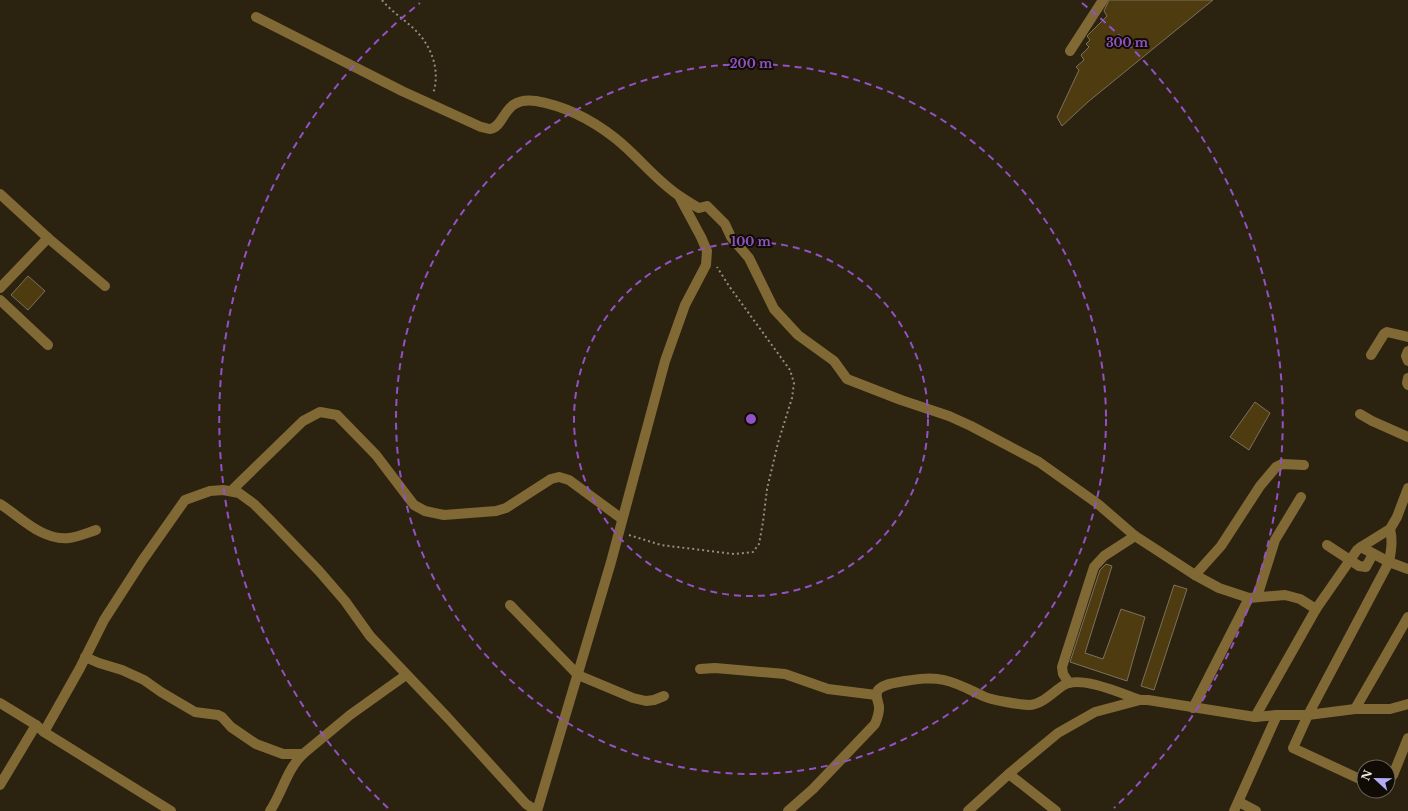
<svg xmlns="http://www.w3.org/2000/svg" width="1408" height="811" font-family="'Libre Baskerville',serif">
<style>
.building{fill:#4e3b0f;stroke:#7b715c}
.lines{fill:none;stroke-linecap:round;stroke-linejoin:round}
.path{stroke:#958e7f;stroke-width:2;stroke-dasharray:2 3;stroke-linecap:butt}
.minor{stroke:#806935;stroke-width:10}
.ring{fill:none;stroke:#9252c5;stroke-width:2;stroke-dasharray:7 5}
.centre{fill:#9252c5;stroke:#100c05;stroke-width:2}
.ring-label{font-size:12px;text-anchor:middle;font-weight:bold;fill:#9252c5;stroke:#100c05;stroke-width:4;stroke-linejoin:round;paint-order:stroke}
</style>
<rect width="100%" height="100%" fill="#2b220f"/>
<g class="building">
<path d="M 1109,0 L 1213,0 L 1089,101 L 1062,126 L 1057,117 L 1079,70 L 1076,67 L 1084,60 L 1081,55 L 1089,47 L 1086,44 L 1090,40 L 1087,36 L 1107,16 L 1104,11 Z"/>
<path d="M 28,276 L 45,291 L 28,310 L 11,295 Z"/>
<path d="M 1255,402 L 1270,413 L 1249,450 L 1230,437 Z"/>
<path d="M 1106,564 L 1112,566 L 1085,653 L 1103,659 L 1121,609 L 1145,617 L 1127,681 L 1070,662 L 1100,570 Z"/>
<path d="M 1174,585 L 1187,589 L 1154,690 L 1141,686 Z"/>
</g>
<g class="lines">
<g class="path">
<path d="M 382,0 C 391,11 402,18 412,27 C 431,44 441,69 433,94"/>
<path d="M 629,535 L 661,545 L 734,554 L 753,552 L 759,544 L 763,522 L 767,489 L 778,443 L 792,398 L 794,383 L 790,370 L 729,286 L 717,267"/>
</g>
<g class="minor">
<path d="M 256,17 L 402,91 L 481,127 C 483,127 487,129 490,129 C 506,127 502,96 536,101 C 565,106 592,120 615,138 C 638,156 656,181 681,197 C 687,201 693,205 699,208 L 707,206 L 725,224 L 731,237 L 749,258 L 774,309 L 798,335 L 834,361 L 847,379 L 901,400 L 949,416 L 971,426 L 1039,462 L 1098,504 L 1135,536 L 1149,545 L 1195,575 L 1219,588 L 1249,598 L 1285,595 L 1300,599 L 1316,609"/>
<path d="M 1070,51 L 1103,0"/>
<path d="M 0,194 L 48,238 L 105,286"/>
<path d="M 0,288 L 48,238"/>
<path d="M 0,300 L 48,345"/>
<path d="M 1408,351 L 1406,356 L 1408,361"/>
<path d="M 1371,355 L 1384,334 L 1387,332 L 1408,337"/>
<path d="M 1408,378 L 1407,383 L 1408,385"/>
<path d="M 1360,414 L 1372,421 L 1408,437"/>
<path d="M 231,491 L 303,421 L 320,412 L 337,415 L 376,455 L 414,505 L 425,511 L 444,515 L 496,511 L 506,508 L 551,479 L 559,477 L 569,480 L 622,519"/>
<path d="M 0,504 C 21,517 42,541 69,538 C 78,537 87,533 96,530"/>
<path d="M 1327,545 L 1359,566 L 1366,567 L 1373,554"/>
<path d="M 1361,547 L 1390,529 L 1397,517 L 1408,488"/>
<path d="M 1195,575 L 1221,546 L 1260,486 L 1276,467 L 1282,464 L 1304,465"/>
<path d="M 1257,597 L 1275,540 L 1301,497"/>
<path d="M 510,605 L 578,675 L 633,698 L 646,701 L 654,700 L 664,696"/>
<path d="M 85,657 L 99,663 L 122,670 L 144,680 L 161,692 L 195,712 L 218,715 L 222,717 L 231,727 L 256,744 L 283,754 L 303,754"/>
<path d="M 700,669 L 715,668 L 785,674 L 828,689 L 876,695"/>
<path d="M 1069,683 L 1063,674 L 1062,667 L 1094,567 L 1104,556 L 1135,536"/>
<path d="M 0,703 L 36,725 L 44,732 L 171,811"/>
<path d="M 1193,708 L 1249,598"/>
<path d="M 1355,709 L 1408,617"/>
<path d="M 1255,717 L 1316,609 L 1357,550 L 1361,547 L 1389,562 L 1408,569"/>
<path d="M 44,732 L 80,668 L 104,620 L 142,561 L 185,500 L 210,491 L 223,490 L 239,493 L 254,504 L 272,522 L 319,571 L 345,601 L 370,636 L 447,717 L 526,804 L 537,811"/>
<path d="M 1009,774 L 1056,811"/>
<path d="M 1364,781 L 1293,748 L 1308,715 L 1389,562 C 1391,551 1393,541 1390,529"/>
<path d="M 1388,781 L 1393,775 L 1408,738"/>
<path d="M 0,785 L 36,725"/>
<path d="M 1239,802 L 1256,811"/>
<path d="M 270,811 C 282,793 287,769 303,754 L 350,715 L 406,675"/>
<path d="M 537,811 L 611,562 L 665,361 L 685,305 L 706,265 L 707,251 L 701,237 L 680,198"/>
<path d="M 788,811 L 813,789 L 875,724 C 877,719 879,714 879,709 C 880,703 873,695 879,689 C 886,683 896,683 905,681 C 918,679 931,677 944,680 C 958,683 970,690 983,696 C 990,700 1022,705 1030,705 C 1043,704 1054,691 1064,685 C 1081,675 1123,694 1140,700"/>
<path d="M 968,811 L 1011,772 L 1058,733 L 1095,712 L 1140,700 L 1148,700 L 1255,717 L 1277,715 L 1308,715 L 1355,709 L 1390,709 L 1408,704"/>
<path d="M 1234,811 L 1277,715"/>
</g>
</g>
<g class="ring">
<circle cx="751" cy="419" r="177"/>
<circle cx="751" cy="419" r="355"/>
<path d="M388 808A532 532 0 0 1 420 3M1082 3A532 532 0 0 1 1114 808"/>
</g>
<circle cx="751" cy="419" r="6" class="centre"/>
<g class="ring-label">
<text x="1127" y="47">300 m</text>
<text x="751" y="68">200 m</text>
<text x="751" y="246">100 m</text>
</g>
<g transform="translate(1376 779) rotate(292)"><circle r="19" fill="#100c05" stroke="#69655c"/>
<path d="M0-3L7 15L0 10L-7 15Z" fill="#b4acf9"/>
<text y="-6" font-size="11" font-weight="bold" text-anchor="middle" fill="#efeade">N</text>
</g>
</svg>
